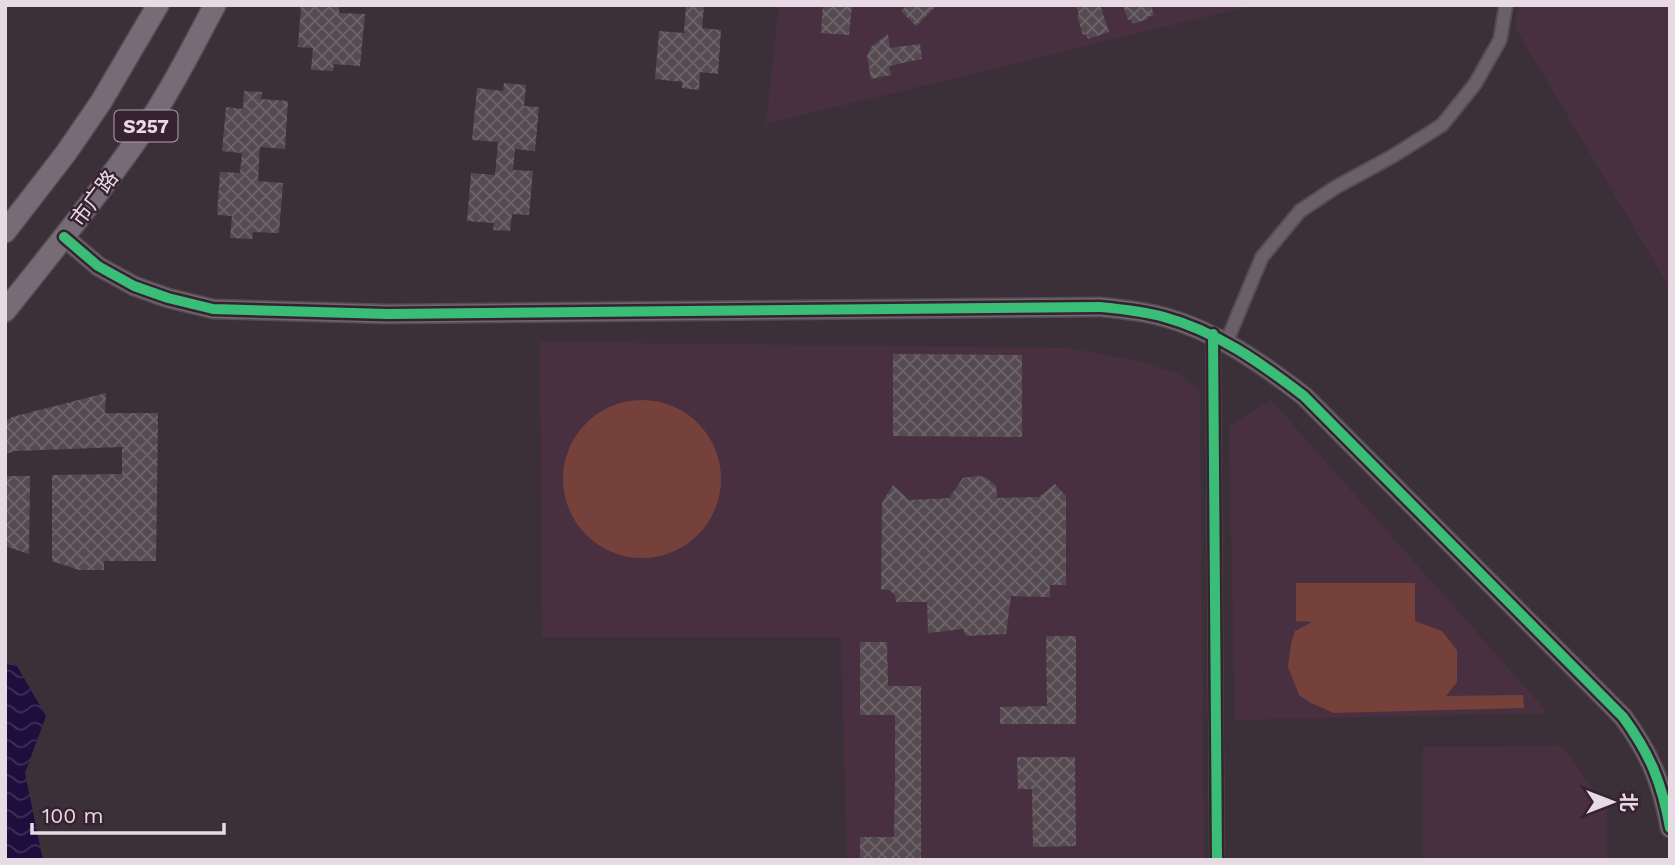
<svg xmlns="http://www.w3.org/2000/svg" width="1675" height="865" font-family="'Work Sans','Noto Sans SC',sans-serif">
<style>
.built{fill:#483040}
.pitch{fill:#76413b}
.water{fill:url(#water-waves)}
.building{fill:url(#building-cross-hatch)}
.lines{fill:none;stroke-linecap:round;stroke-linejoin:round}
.street-casing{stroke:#564c53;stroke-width:16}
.secondary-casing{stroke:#564c53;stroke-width:21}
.primary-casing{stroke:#564c53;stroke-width:24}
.street{stroke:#6a6067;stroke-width:12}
.secondary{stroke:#70666e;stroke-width:18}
.primary{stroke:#776c76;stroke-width:21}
.cycleway-casing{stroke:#362230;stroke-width:15}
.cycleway{stroke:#3abd76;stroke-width:10}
.labels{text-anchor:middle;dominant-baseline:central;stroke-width:5;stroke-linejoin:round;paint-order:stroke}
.shield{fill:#362230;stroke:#b3a3ad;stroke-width:2}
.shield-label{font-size:19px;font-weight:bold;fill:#e8dae3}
.street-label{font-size:21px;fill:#e8dae3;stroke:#362230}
</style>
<defs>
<pattern id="water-waves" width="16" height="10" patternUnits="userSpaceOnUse" patternTransform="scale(1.75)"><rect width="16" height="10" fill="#1e0e3d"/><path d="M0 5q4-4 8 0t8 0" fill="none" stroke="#3f3059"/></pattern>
<pattern id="building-cross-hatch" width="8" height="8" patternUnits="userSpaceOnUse" patternTransform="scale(1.75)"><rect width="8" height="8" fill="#554a50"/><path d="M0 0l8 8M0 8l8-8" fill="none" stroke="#6d6469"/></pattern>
</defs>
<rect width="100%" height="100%" fill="#3c3038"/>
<g class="built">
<path d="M 779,5 L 1254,5 L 766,124 Z"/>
<path d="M 1518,5 L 1670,5 L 1670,288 L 1515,27 Z"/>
<path d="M 540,342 L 1068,348 L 1141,362 L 1180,375 L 1196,387 L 1200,395 L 1204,860 L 847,860 L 841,637 L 542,637 Z"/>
<path d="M 1271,400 L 1548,713 L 1235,720 L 1229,426 Z"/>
<path d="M 1562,746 L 1607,809 L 1607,860 L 1423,860 L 1423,747 Z"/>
</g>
<g class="pitch">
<circle cx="642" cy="479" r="79"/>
<path d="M 1296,583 L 1415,583 L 1415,621 L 1442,631 L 1457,650 L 1457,682 L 1446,696 L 1523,695 L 1524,708 L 1334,713 L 1311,703 L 1299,695 L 1288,667 L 1291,644 L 1295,631 L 1312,622 L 1296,621 Z"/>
</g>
<path class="water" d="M 5,664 L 17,666 L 46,716 L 25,773 L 43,860 L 5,860 Z"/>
<g class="building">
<path d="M 301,5 L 339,5 L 339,13 L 365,14 L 360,66 L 334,64 L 333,71 L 311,70 L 313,48 L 298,47 Z"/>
<path d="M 686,5 L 704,5 L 702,28 L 721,30 L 718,74 L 700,72 L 699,90 L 682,88 L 682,82 L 655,79 L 659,31 L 684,33 Z"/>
<path d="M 823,5 L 852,5 L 849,35 L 821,33 Z"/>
<path d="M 907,5 L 937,5 L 916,26 L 901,11 Z"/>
<path d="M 1076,5 L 1100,5 L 1109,32 L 1088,39 L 1086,34 L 1083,35 L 1077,16 L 1079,15 Z"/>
<path d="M 1123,5 L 1151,5 L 1154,15 L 1147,17 L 1148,19 L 1132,24 L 1131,19 L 1128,20 Z"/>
<path d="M 888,34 L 890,48 L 920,44 L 922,59 L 889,66 L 891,75 L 871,79 L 867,56 L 871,47 Z"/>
<path d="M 504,83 L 526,85 L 524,106 L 539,107 L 535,151 L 515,149 L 513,170 L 533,171 L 529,215 L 512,214 L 510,231 L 493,230 L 494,223 L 467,221 L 471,173 L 495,175 L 498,142 L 472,140 L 477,88 L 503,91 Z"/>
<path d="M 244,91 L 262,92 L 261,99 L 288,101 L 285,149 L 260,147 L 258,181 L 283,183 L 279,233 L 253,232 L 252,239 L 230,238 L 232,216 L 217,215 L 220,172 L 240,173 L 242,153 L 222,151 L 226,107 L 243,109 Z"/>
<path d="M 893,354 L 1022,355 L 1022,437 L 893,436 Z"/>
<path d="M 106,393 L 105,413 L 158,413 L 156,561 L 104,561 L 104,570 L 79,570 L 52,561 L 52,475 L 122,474 L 122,447 L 15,451 L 5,454 L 5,422 L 12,417 Z"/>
<path d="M 5,476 L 30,476 L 29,554 L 5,546 Z"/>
<path d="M 977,476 L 985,477 L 996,486 L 997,498 L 1039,497 L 1055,484 L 1066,496 L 1066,585 L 1050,585 L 1050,597 L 1011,596 L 1006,634 L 966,636 L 963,629 L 928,633 L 927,602 L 896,602 L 895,595 L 889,590 L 881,589 L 882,503 L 893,485 L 909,500 L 949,498 L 963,478 Z"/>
<path d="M 1046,636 L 1076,636 L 1076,724 L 1000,724 L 1000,707 L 1047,706 Z"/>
<path d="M 860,642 L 887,642 L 888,686 L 921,686 L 921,860 L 860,860 L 860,837 L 894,837 L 895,782 L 895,715 L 860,715 Z"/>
<path d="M 1017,757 L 1075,757 L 1076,846 L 1033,847 L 1032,789 L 1018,789 Z"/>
</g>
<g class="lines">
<g class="street-casing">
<g id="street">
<path d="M 1213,334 L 1217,860"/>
<path d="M 1226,343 L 1262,257 L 1300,211 L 1336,187 L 1393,156 L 1442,125 L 1475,84 L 1500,40 L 1506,5"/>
</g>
</g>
<g class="secondary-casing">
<path id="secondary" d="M 64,237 L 98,266 L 134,286 L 168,298 L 213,309 L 388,314 L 1100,307 C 1121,309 1143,311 1164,317 C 1216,331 1261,363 1304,396 L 1623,717 C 1650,754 1662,783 1670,828"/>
</g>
<g class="primary-casing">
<g id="primary">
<path d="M 5,232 L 66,153 L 101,102 L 158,5"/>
<path d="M 5,311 C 52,252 100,193 143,131 C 170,92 192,48 215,5"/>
</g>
</g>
<use href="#street" class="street"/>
<use href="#secondary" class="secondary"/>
<use href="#primary" class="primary"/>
<g class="cycleway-casing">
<g id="cycleway">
<path d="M 64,237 L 98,266 L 134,286 L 168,298 L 213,309 L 388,314 L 1100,307 C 1121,309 1143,311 1164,317 C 1216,331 1261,363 1304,396 L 1623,717 C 1650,754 1662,783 1670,828"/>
<path d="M 1213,334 L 1217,860"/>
</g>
</g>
<use href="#cycleway" class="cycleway"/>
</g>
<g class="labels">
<rect class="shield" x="114.5" y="110.5" width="63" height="31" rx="5"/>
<g class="shield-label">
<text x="146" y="126">S257</text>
</g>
<g class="street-label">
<text transform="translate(94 198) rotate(-53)">市广路</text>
</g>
</g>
<rect width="1675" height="865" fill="none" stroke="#e8dae3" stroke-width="14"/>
<g transform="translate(1612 802) rotate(90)" stroke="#362230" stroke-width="5" paint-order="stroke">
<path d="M0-5L12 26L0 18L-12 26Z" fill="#e8dae3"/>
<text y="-10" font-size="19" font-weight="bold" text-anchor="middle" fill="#e8dae3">北</text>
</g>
<path d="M32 823v10h192v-10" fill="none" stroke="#e8dae3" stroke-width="3.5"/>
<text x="42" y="823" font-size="21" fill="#e8dae3" stroke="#362230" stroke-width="5" paint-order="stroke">100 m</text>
</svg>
